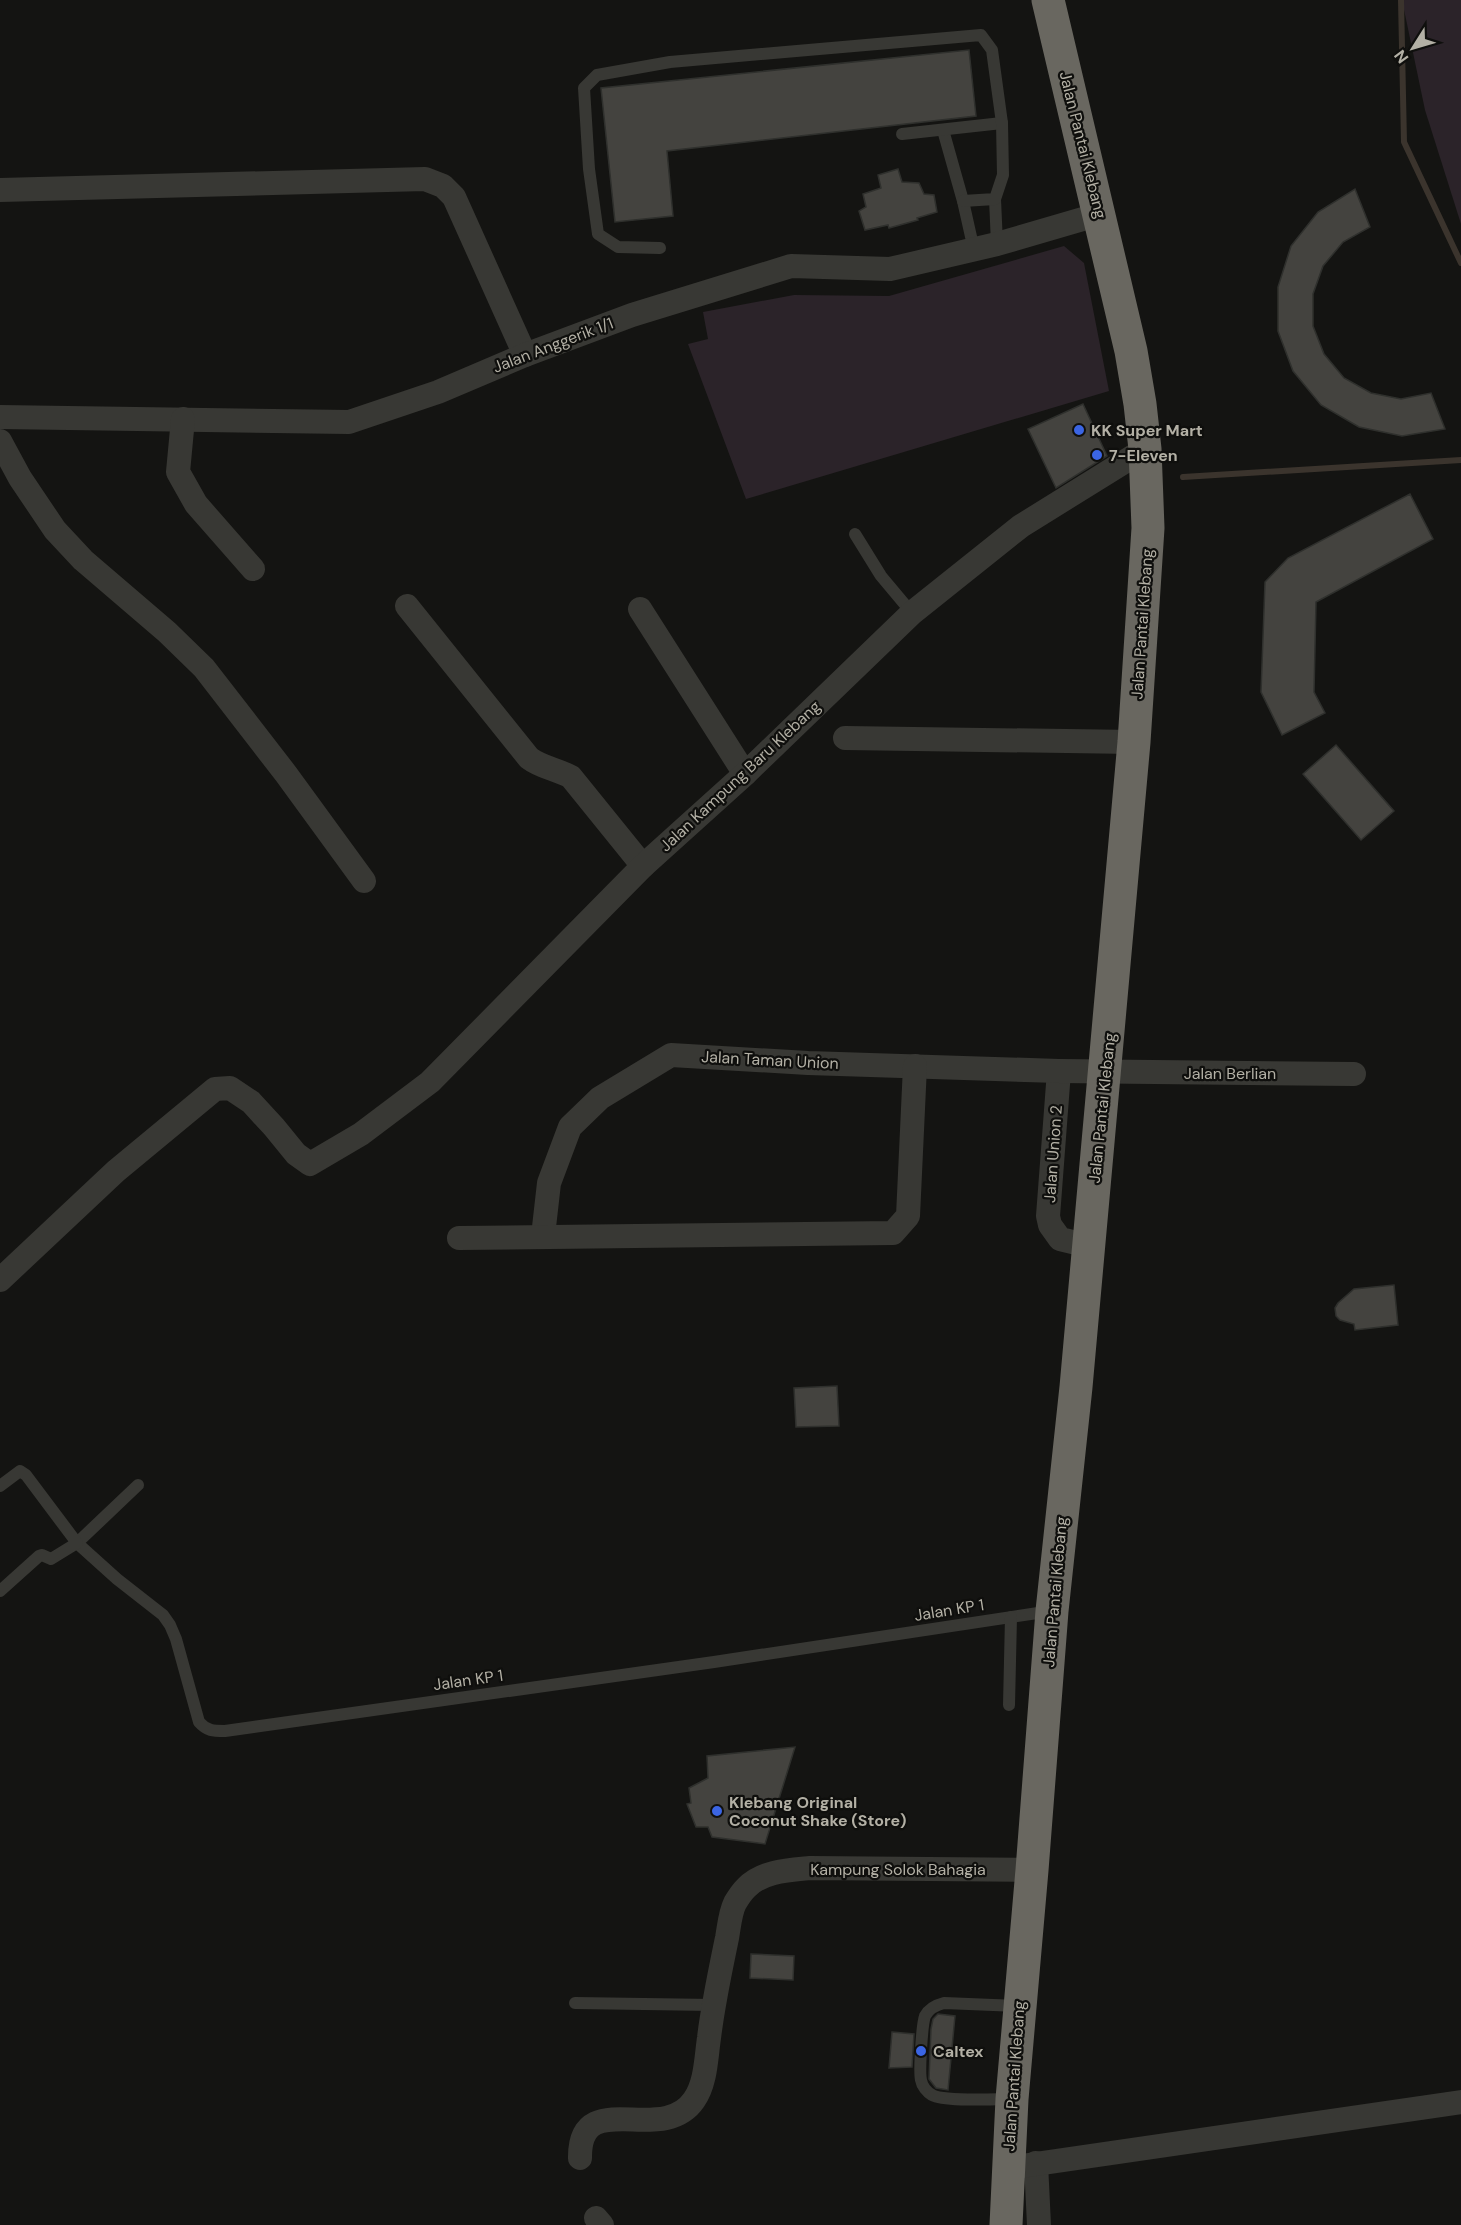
<svg xmlns="http://www.w3.org/2000/svg" width="1461" height="2225" font-family="'DM Sans',sans-serif">
<style>
.green{fill:#2b2329}
.lines{fill:none;stroke-linecap:round;stroke-linejoin:round}
.stream{stroke:#3b342d;stroke-width:6}
.building{fill:#44433f;stroke:#2f302d;stroke-width:1.5}
.lane{stroke:#383834;stroke-width:12}
.street{stroke:#383834;stroke-width:24}
.highway{stroke:#696760;stroke-width:33}
.poi-dot{fill:#3b65e3;stroke:#0f0f0d;stroke-width:2}
.labels{text-anchor:middle;dominant-baseline:central;stroke-width:4.5;stroke-linejoin:round;paint-order:stroke}
.street-label{font-size:16px;fill:#b3b0a5;stroke:#0f0f0d}
.poi-label{font-size:16px;font-weight:bold;fill:#b3b0a5;stroke:#0f0f0d;text-anchor:start}
</style>
<rect width="100%" height="100%" fill="#141412"/>
<g class="green">
<path d="M 1402,0 L 1461,0 L 1461,224 L 1425,110 Z"/>
<path d="M 1064,246 L 1084,263 L 1109,391 L 746,499 L 688,344 L 708,339 L 703,312 L 794,295 L 889,296 Z"/>
</g>
<g class="lines">
<g class="stream">
<path d="M 1401,0 L 1404,142 L 1461,263"/>
<path d="M 1183,477 L 1461,460"/>
</g>
</g>
<g class="building">
<path d="M 969,50 L 976,116 L 667,151 L 673,216 L 615,222 L 601,88 Z"/>
<path d="M 898,169 L 902,182 L 919,183 L 924,194 L 934,195 L 937,212 L 917,218 L 918,220 L 889,228 L 888,225 L 865,230 L 859,211 L 866,207 L 863,194 L 881,188 L 878,175 Z"/>
<path d="M 1355,189 L 1370,227 L 1343,242 L 1323,266 L 1313,294 L 1313,326 L 1324,354 L 1344,378 L 1371,393 L 1401,399 L 1431,393 L 1445,429 L 1402,436 L 1359,427 L 1321,405 L 1293,371 L 1278,331 L 1278,287 L 1291,246 L 1318,212 Z"/>
<path d="M 1083,404 L 1107,456 L 1056,488 L 1028,429 Z"/>
<path d="M 1410,494 L 1433,539 L 1316,602 L 1314,692 L 1325,713 L 1282,735 L 1261,692 L 1265,582 L 1288,558 Z"/>
<path d="M 1336,745 L 1394,811 L 1361,840 L 1303,774 Z"/>
<path d="M 1394,1285 L 1398,1325 L 1355,1330 L 1354,1324 L 1340,1320 L 1336,1316 L 1335,1308 L 1338,1303 L 1354,1289 Z"/>
<path d="M 837,1386 L 839,1426 L 796,1427 L 794,1388 Z"/>
<path d="M 795,1747 L 765,1844 L 712,1837 L 708,1827 L 696,1827 L 687,1804 L 691,1803 L 689,1788 L 708,1778 L 707,1756 Z"/>
<path d="M 751,1954 L 794,1956 L 793,1980 L 750,1978 Z"/>
<path d="M 938,2014 L 955,2016 L 948,2090 L 936,2088 L 929,2079 L 931,2029 L 933,2019 Z"/>
<path d="M 892,2032 L 914,2034 L 912,2067 L 889,2068 Z"/>
</g>
<g class="lines">
<g class="lane">
<path d="M 943,130 L 963,201 L 974,250"/>
<path d="M 902,134 L 1002,123"/>
<path d="M 995,199 L 997,244"/>
<path d="M 660,248 L 618,247 L 598,234 L 589,169 L 584,88 L 597,75 L 670,62 L 981,35 L 992,50 L 1002,123 L 1003,175 L 995,199 L 963,201"/>
<path d="M 855,534 L 881,576 L 912,613"/>
<path d="M 138,1485 L 77,1543 L 117,1579 L 163,1615 L 170,1625 L 176,1639 L 199,1722 C 207,1731 213,1731 225,1731 L 714,1662 L 1051,1611"/>
<path d="M 0,1486 L 20,1471 L 26,1475 L 77,1543 L 51,1559 L 42,1555 L 39,1556 L 0,1591"/>
<path d="M 1009,1705 L 1011,1617"/>
<path d="M 575,2003 L 713,2005"/>
<path d="M 1010,2099 C 994,2099 945,2102 932,2095 C 927,2092 922,2086 921,2080 C 919,2071 922,2024 925,2016 C 929,2008 936,2005 944,2003 L 1019,2006"/>
</g>
<g class="street">
<path d="M 0,190 L 425,179 L 443,186 L 454,197 L 525,355"/>
<path d="M 0,417 L 349,422 L 438,392 L 525,355 L 632,315 L 791,266 L 890,269 L 997,244 L 1100,214"/>
<path d="M 183,419 L 178,472 L 196,504 L 253,569"/>
<path d="M 0,441 L 20,478 L 55,530 L 83,560 L 167,632 L 204,668 L 286,774 L 364,881"/>
<path d="M 407,606 L 529,758 C 542,768 557,769 571,777 L 643,866"/>
<path d="M 640,609 L 745,774"/>
<path d="M 845,738 L 1134,742"/>
<path d="M 1059,1071 L 1048,1216 L 1050,1225 L 1060,1239 L 1089,1246"/>
<path d="M 543,1236 L 549,1183 L 570,1127 L 600,1098 L 671,1055 L 808,1063 L 1059,1071 L 1354,1074"/>
<path d="M 459,1238 L 893,1233 L 908,1216 L 915,1066"/>
<path d="M 0,1280 L 116,1171 L 215,1089 L 230,1088 L 251,1102 L 274,1127 L 296,1154 L 310,1164 L 361,1134 L 430,1082 L 643,866 L 745,774 L 912,613 L 1021,526 L 1145,449"/>
<path d="M 580,2158 C 579,2085 662,2147 694,2100 C 706,2083 706,2058 709,2038 C 713,2004 720,1972 727,1938 C 729,1927 730,1913 735,1903 C 738,1898 742,1892 746,1888 C 762,1871 789,1870 810,1868 L 1032,1870"/>
<path d="M 1036,2163 L 1039,2225"/>
<path d="M 1008,2168 L 1461,2102"/>
<path d="M 596,2218 L 602,2225"/>
</g>
<path class="highway" d="M 1006,2225 L 1012,2099 L 1032,1870 L 1052,1611 L 1076,1387 L 1134,742 L 1148,528 L 1145,449 L 1140,404 L 1131,351 L 1048,0"/>
</g>
<g class="poi-dot">
<circle cx="1079" cy="430" r="6"/>
<circle cx="1097" cy="455" r="6"/>
<circle cx="717" cy="1811" r="6"/>
<circle cx="921" cy="2051" r="6"/>
</g>
<g class="labels">
<g class="street-label">
<text transform="translate(1083 145) rotate(76)">Jalan Pantai Klebang</text>
<text transform="translate(553 345) rotate(-21)">Jalan Anggerik 1/1</text>
<text transform="translate(1142 624) rotate(-86)">Jalan Pantai Klebang</text>
<text transform="translate(740 776) rotate(-43)">Jalan Kampung Baru Klebang</text>
<text transform="translate(770 1060) rotate(3)">Jalan Taman Union</text>
<text x="1230" y="1073">Jalan Berlian</text>
<text transform="translate(1102 1108) rotate(-84)">Jalan Pantai Klebang</text>
<text transform="translate(1053 1154) rotate(-86)">Jalan Union 2</text>
<text transform="translate(1055 1592) rotate(-85)">Jalan Pantai Klebang</text>
<text transform="translate(949 1610) rotate(-9)">Jalan KP 1</text>
<text transform="translate(468 1680) rotate(-8)">Jalan KP 1</text>
<text x="898" y="1869">Kampung Solok Bahagia</text>
<text transform="translate(1014 2076) rotate(-86)">Jalan Pantai Klebang</text>
</g>
<g class="poi-label">
<text x="1091" y="430">KK Super Mart</text>
<text x="1109" y="455">7-Eleven</text>
<text x="729" y="1802">Klebang Original<tspan x="729" dy="18">Coconut Shake (Store)</tspan></text>
<text x="933" y="2051">Caltex</text>
</g>
</g>
<g transform="translate(1413 48) rotate(233)" stroke="#0f0f0d" stroke-width="4.5" paint-order="stroke">
<path d="M0-4.5L10 22L0 15L-10 22Z" fill="#b3b0a5"/>
<text y="-9" font-size="16" font-weight="bold" text-anchor="middle" fill="#b3b0a5">N</text>
</g>
</svg>
